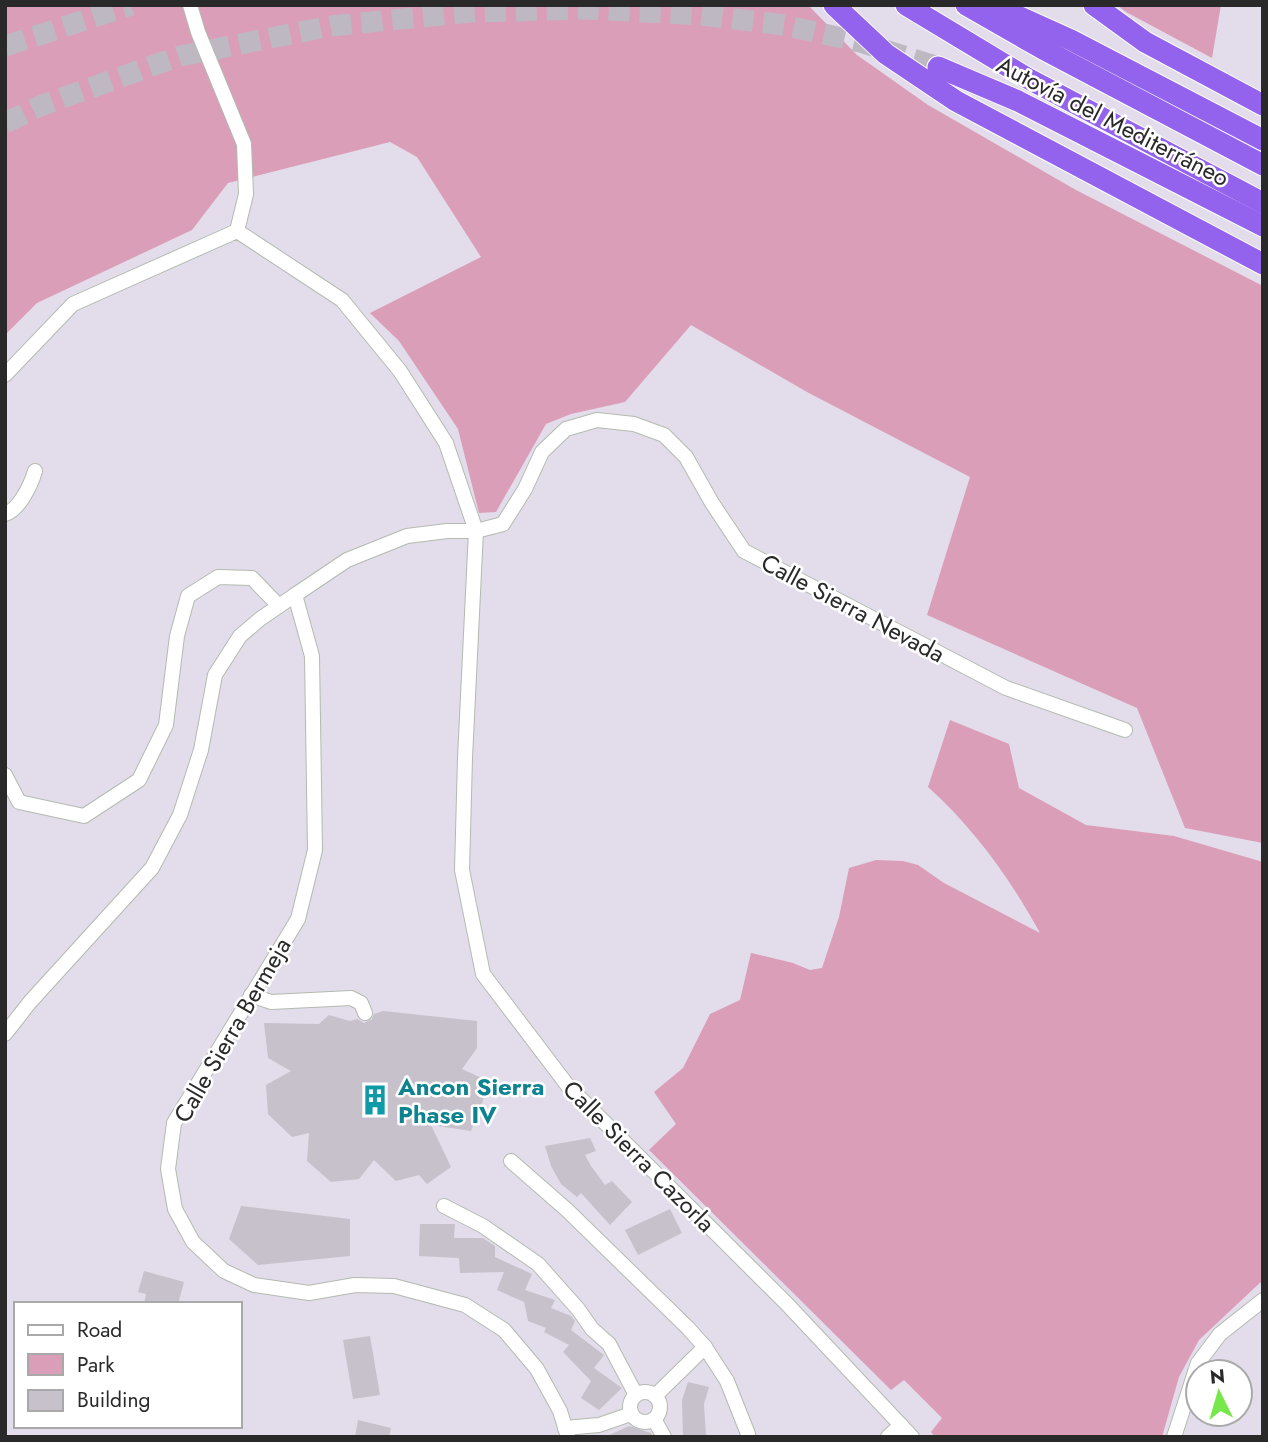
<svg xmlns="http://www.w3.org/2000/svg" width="1268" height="1442" font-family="Jost,sans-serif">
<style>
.green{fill:#db9eb8}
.building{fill:#c7c1cc}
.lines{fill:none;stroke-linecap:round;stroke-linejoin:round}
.highway-tunnel{stroke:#beb8c3;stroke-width:21;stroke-dasharray:21 10;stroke-linecap:butt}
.minor-casing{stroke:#b3bbb0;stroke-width:16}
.highway-casing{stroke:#fff;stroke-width:23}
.minor{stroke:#fff;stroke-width:14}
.highway{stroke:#9363ee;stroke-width:21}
.labels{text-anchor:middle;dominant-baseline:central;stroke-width:5;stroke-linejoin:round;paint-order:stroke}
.street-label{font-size:24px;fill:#292929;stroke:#fff}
.culture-label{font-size:24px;font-weight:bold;fill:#0d838f;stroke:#fff;text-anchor:start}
</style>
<rect width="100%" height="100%" fill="#e3dcea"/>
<g class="green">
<path d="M 5,5 L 808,5 L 857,55 L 928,105 L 1076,190 L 1263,286 L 1263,843 L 1185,828 L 1137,708 L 927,615 L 970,477 L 807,392 L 691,325 L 625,402 L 571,414 L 546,424 L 496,512 L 479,513 L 458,429 L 399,341 L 370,313 L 481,257 L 417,157 L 390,142 L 228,183 L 192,230 L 37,303 L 5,335 Z"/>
<path d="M 1117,5 L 1221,5 L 1212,58 L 1126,12 Z"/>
<path d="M 950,720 L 1009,744 L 1019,788 L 1086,825 L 1174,836 L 1263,862 L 1263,1280 L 1199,1340 L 1179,1377 L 1162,1437 L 935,1437 L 931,1432 L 942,1418 L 904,1380 L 891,1390 L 649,1150 L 676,1124 L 654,1092 L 683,1068 L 710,1014 L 740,1000 L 751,953 L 793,963 L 810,970 L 822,968 L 839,917 L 849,868 L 876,860 L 903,861 L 918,865 L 944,883 L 1040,933 C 1011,880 974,828 928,787 Z"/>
</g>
<g class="building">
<path d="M 383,1011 L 477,1021 L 477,1048 L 462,1069 L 490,1082 L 471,1131 L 431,1125 L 451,1167 L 427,1184 L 419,1175 L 396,1181 L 374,1160 L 359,1179 L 331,1182 L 307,1161 L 309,1133 L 292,1137 L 268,1114 L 266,1085 L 291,1071 L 268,1058 L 264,1023 L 319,1024 L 329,1015 L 350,1021 L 357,1019 L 364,1023 L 372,1019 L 374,1014 Z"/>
<path d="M 590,1138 L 596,1151 L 585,1155 L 591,1166 L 605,1185 L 612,1181 L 632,1202 L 610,1225 L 581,1193 L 577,1197 L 561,1184 L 551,1166 L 545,1146 Z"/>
<path d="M 241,1206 L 350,1219 L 350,1256 L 258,1265 L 229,1239 Z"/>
<path d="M 670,1209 L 682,1233 L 638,1255 L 625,1230 Z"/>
<path d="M 420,1224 L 455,1224 L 454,1238 L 483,1238 L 495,1246 L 495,1257 L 532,1274 L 525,1290 L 555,1300 L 551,1308 L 571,1316 L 575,1321 L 571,1330 L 604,1355 L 594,1368 L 622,1388 L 599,1410 L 581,1398 L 591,1381 L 563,1352 L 569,1345 L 544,1332 L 546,1328 L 528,1321 L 524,1302 L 497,1290 L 504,1272 L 460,1273 L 459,1258 L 419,1256 Z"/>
<path d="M 144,1271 L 184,1282 L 178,1304 L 144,1304 L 146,1294 L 138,1292 Z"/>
<path d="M 370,1336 L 380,1395 L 353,1399 L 343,1340 Z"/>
<path d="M 688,1382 L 709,1387 L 704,1404 L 706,1437 L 683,1437 L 682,1400 Z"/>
<path d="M 358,1420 L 391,1428 L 389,1437 L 355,1437 Z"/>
<path d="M 629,1426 L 651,1433 L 653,1437 L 605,1437 Z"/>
</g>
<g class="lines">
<g class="highway-tunnel">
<path d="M 5,46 L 131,5"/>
<path d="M 5,123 L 40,106 L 180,56 L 331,26 L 472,12 L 591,9 L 701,15 L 784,25 L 860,42 L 938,67"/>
</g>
<g class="minor-casing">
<g id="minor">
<path d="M 190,5 L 198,32 L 244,144 L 246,194 L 237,231"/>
<path d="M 5,375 L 73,304 L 237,231 L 342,300 L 400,371 L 446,443 L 476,531 L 465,758 L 462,870 L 483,974 L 568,1086 L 786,1303 L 912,1437"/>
<path d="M 5,514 C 19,510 31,485 35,471"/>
<path d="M 5,775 L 19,802 L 84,816 L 139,780 L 166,725 L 177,636 L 188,596 L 218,577 L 252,578 L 279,606"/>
<path d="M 251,995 L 271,1002 L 351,998 L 361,1003 L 365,1013"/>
<path d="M 5,1034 L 30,1002 L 152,868 L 180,815 L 201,750 L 215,675 L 240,636 L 260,619 L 295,595"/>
<path d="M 511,1161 L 567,1210 L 688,1328 L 705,1347"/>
<path d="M 444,1206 L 483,1226 L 538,1264 L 578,1309 L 592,1329 L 609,1344 L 636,1395"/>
<circle cx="645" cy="1407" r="15"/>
<path d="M 655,1396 L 705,1347 L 727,1381 L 748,1434"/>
<path d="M 654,1419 L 664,1437"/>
<path d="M 565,1428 L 599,1425 L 631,1414"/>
<path d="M 568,1437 L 560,1411 L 537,1369 L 504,1330 L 465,1305 L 394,1286 L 355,1285 L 309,1293 L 254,1285 L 224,1271 L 193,1242 L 175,1209 L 168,1169 L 174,1123 L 298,919 L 315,850 L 312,656 L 295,595 L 347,560 L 407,536 L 447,531 L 476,531 L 503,524 L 525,489 L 542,452 L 566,429 L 597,420 L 634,424 L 664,435 L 686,457 L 712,503 L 744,551 L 1006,688 L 1125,730"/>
<path d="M 888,1437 L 901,1425"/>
<path d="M 1174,1437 L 1198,1363 L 1220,1334 L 1263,1300"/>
</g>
</g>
<g class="highway-casing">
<g id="highway">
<path d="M 834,5 L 886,54 L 956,101 L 1263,264"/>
<path d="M 906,5 L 1027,78 L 1263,203"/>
<path d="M 966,5 L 1043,49 L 1263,165"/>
<path d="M 993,5 L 1071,40 L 1263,140"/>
<path d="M 1094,5 L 1145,42 L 1263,105"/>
<path d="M 938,67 L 1018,101 L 1263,226"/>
</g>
</g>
<use href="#minor" class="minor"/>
<use href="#highway" class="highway"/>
</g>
<defs>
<g id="building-bare" transform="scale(2.415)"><path d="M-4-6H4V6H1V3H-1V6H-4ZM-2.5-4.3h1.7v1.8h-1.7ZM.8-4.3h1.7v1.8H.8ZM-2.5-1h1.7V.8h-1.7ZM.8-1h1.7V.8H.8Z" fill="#0f9aa8" stroke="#fff" stroke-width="2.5" paint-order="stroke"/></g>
</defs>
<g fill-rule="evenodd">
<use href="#building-bare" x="375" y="1100"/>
</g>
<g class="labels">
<g class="street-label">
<text transform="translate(1113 121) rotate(27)">Autovía del Mediterráneo</text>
<text transform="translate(853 608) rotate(28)">Calle Sierra Nevada</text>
<text transform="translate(232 1030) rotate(-60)">Calle Sierra Bermeja</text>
<text transform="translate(639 1156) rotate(45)">Calle Sierra Cazorla</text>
</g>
<g class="culture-label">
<text x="398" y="1086">Ancon Sierra<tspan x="398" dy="28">Phase IV</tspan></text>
</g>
</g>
<rect width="1268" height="1442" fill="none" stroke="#292929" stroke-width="14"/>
<rect x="14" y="1302" width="228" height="126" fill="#ffffff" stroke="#a9a9a9" stroke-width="2"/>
<rect x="28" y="1325" width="35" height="10" fill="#ffffff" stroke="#a9a9a9" stroke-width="2"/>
<text x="77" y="1337" font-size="21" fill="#292929">Road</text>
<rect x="28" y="1354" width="35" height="21" fill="#db9eb8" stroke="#a9a9a9" stroke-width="2"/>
<text x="77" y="1372" font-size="21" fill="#292929">Park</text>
<rect x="28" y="1390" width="35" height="21" fill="#c7c1cc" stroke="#a9a9a9" stroke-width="2"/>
<text x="77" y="1407" font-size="21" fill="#292929">Building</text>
<g transform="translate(1219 1393) rotate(355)"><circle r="33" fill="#ffffff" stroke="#a9a9a9" stroke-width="2"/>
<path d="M0-5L12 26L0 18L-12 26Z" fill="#77e84c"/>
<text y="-10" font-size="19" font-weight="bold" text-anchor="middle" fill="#292929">N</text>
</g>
</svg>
